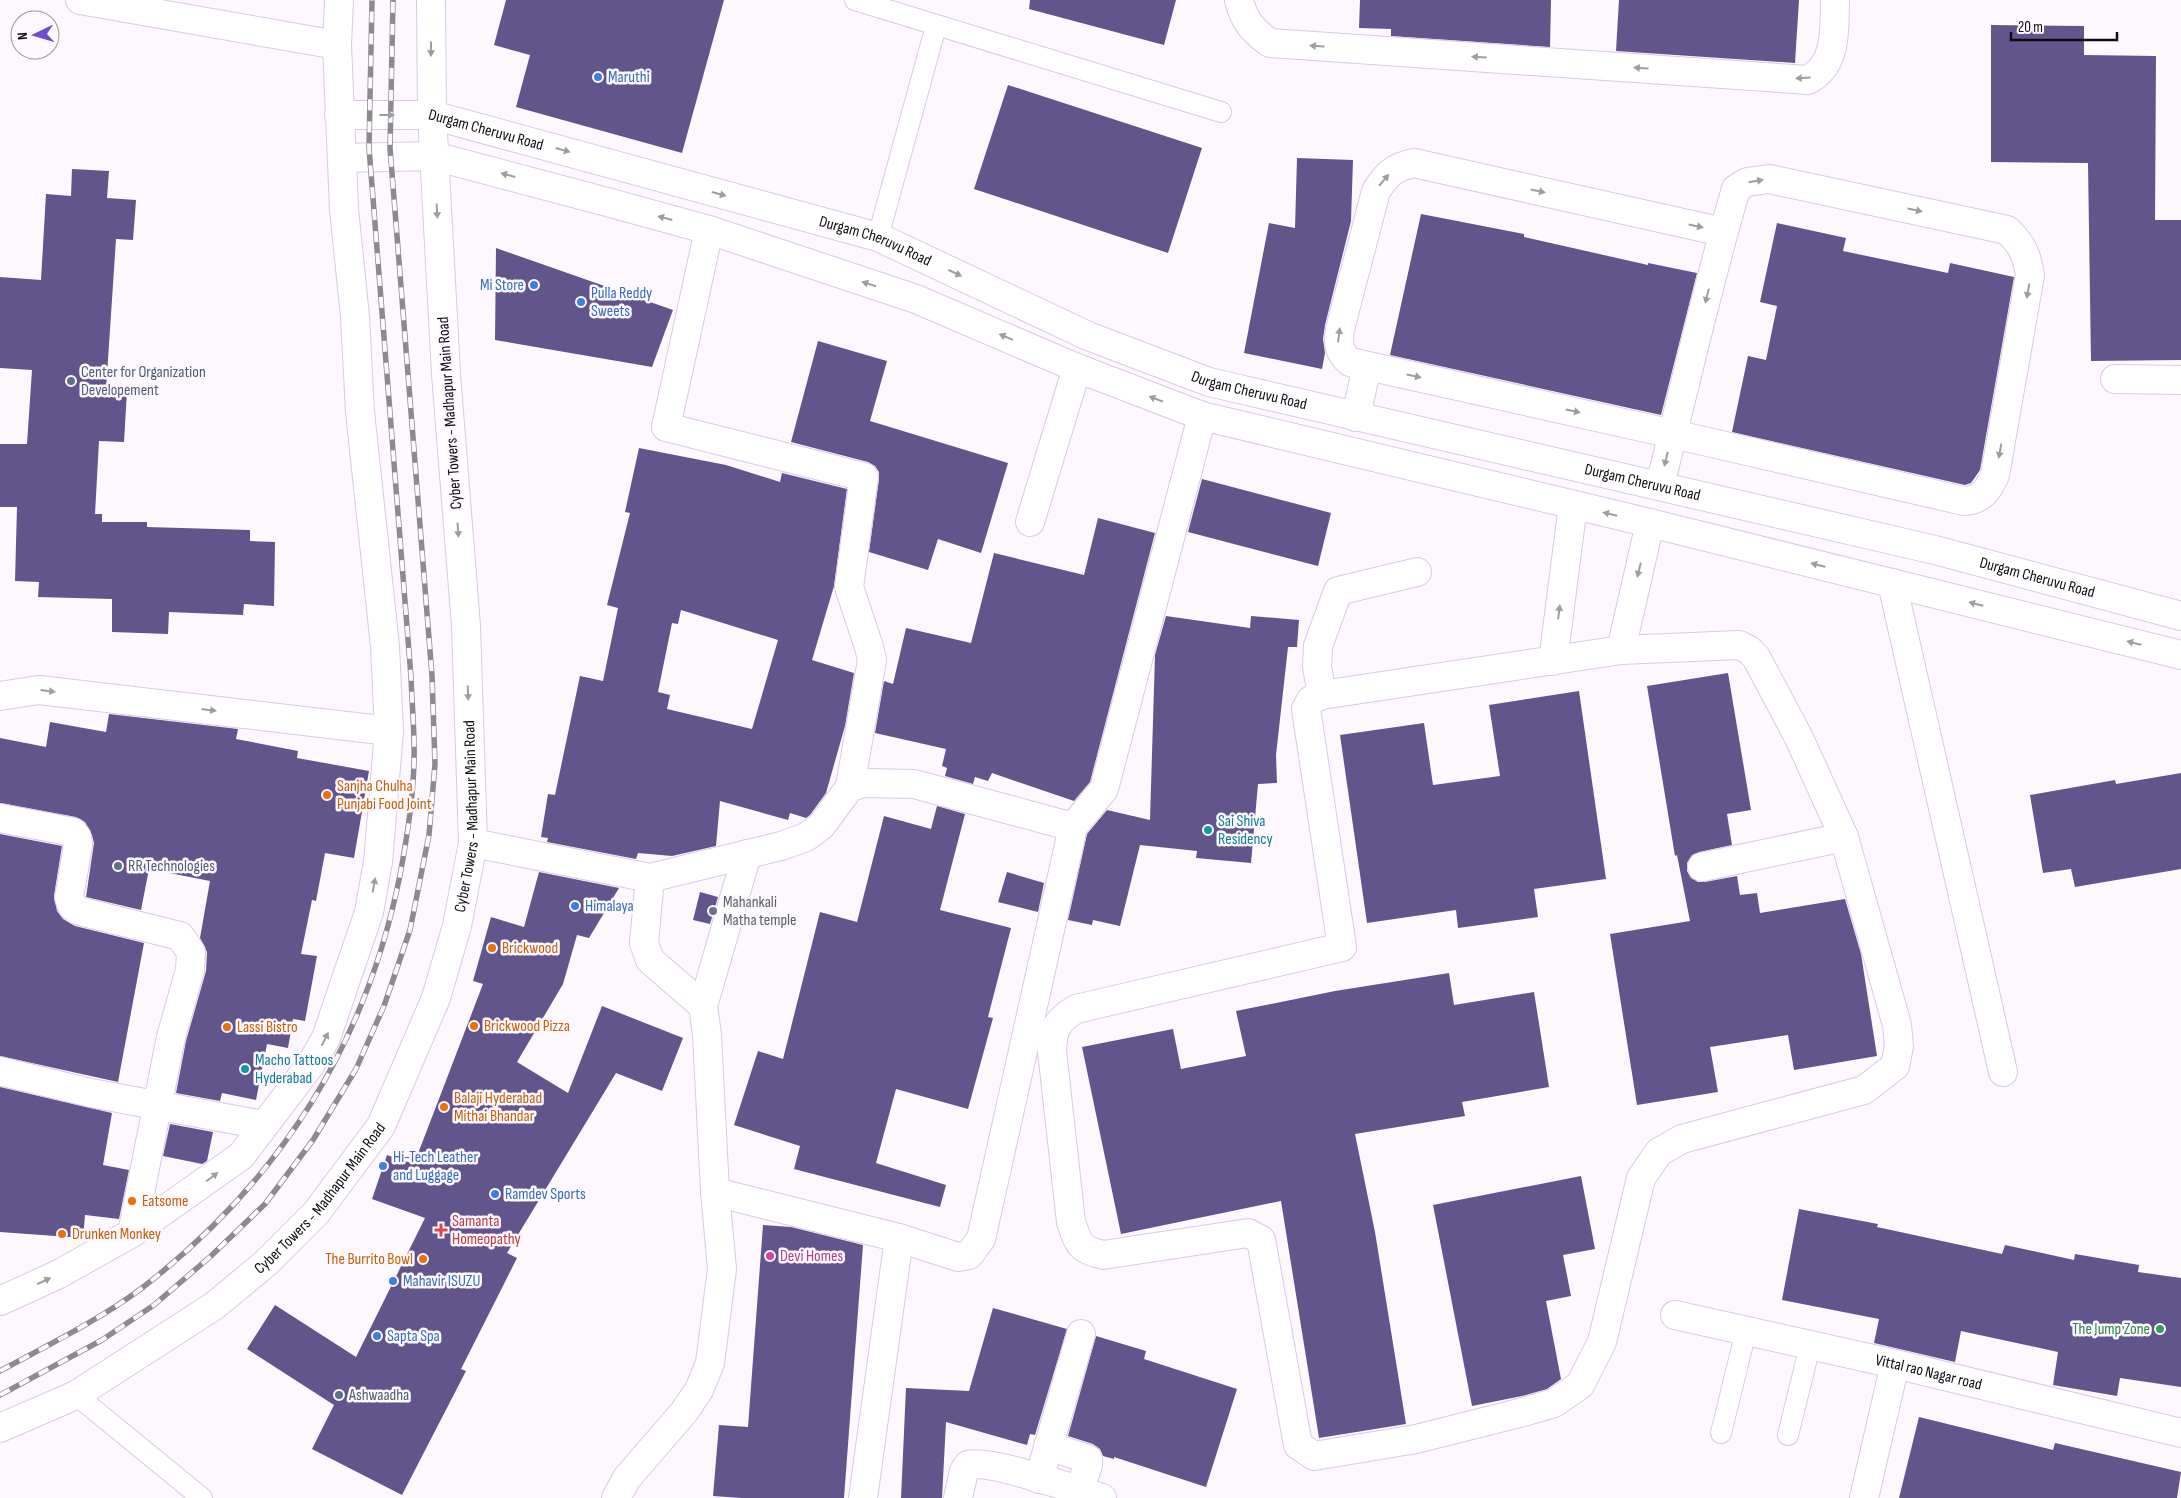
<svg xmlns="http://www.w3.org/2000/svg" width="2181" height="1498" font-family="'Sofia Sans Condensed',sans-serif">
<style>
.building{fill:#61558c;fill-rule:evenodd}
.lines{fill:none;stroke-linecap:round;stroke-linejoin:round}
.service-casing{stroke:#dcc8e5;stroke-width:22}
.minor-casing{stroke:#dcc8e5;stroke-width:30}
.secondary-casing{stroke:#dcc8e5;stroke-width:30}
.primary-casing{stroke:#dcc8e5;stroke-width:30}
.service{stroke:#fff;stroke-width:20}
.minor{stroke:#fff;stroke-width:28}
.secondary{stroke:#fff;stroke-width:28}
.primary{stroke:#fff;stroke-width:28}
.rail-casing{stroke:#8e8991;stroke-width:5.5}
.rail{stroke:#fcf8fe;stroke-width:4;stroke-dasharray:11;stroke-linecap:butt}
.oneway{fill:#9f9da1}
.shop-dot{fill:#3f7fe0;stroke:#fcf8fe;stroke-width:2}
.service-dot{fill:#5c6f8a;stroke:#fcf8fe;stroke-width:2}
.food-dot{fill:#e8710a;stroke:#fcf8fe;stroke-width:2}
.culture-dot{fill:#0f9aa8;stroke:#fcf8fe;stroke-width:2}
.worship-dot{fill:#6b7280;stroke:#fcf8fe;stroke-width:2}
.health-dot{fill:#e0444e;stroke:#fcf8fe;stroke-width:2}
.hotel-dot{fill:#d1479c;stroke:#fcf8fe;stroke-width:2}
.leisure-dot{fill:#2e9e5b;stroke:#fcf8fe;stroke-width:2}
.labels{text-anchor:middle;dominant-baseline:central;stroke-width:5;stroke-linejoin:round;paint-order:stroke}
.shop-label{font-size:16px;fill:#366cbe;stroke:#fcf8fe;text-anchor:start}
.street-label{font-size:16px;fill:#100a13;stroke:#fcf8fe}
.service-label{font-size:16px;fill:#4e5e75;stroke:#fcf8fe;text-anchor:start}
.food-label{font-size:16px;fill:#c56008;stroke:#fcf8fe;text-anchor:start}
.culture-label{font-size:16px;fill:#0d838f;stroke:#fcf8fe;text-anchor:start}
.worship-label{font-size:16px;fill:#5b616d;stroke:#fcf8fe;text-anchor:start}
.health-label{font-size:16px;fill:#be3a42;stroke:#fcf8fe;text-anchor:start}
.hotel-label{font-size:16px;fill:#b23c85;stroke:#fcf8fe;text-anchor:start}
.leisure-label{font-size:16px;fill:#27864d;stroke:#fcf8fe;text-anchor:end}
</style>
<rect width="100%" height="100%" fill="#fcf8fe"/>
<g class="building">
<path d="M 506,0 L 724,0 L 682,153 L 516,107 L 530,55 L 494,45 Z"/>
<path d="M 1030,0 L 1176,0 L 1164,45 L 1029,9 Z"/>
<path d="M 1360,0 L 1551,0 L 1550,47 L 1391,36 L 1391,29 L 1359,28 Z"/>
<path d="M 1619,0 L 1799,0 L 1795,63 L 1616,51 Z"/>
<path d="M 1991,25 L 2084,26 L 2084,55 L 2156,56 L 2155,220 L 2181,220 L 2181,360 L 2091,361 L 2088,163 L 1991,162 Z"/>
<path d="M 1008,85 L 1202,148 L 1168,253 L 974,189 Z"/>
<path d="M 1297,158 L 1353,160 L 1351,221 L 1325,325 L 1323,339 L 1325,353 L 1322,369 L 1244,353 L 1269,223 L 1295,228 Z"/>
<path d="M 72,169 L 109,171 L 107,198 L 136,200 L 133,240 L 116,239 L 106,390 L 127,391 L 124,442 L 99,441 L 95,514 L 102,514 L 102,522 L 147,522 L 147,527 L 250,530 L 250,541 L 275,542 L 274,606 L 244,604 L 243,615 L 169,612 L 168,634 L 112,632 L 112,599 L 38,597 L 39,582 L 15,581 L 17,507 L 0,507 L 0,444 L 27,444 L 32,370 L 0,368 L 0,277 L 41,280 L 46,194 L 71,196 Z"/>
<path d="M 1421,214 L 1524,234 L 1524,237 L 1648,265 L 1648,263 L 1697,273 L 1661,415 L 1390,355 Z"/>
<path d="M 1777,223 L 1846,238 L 1843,251 L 1948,273 L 1950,263 L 2014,277 L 1980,470 L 1971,483 L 1965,485 L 1732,432 L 1748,356 L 1766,360 L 1777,306 L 1760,302 Z"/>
<path d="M 496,248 L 673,310 L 652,367 L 495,340 Z"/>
<path d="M 818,341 L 887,361 L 870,421 L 1008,463 L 981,553 L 938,539 L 928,570 L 869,552 L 879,479 L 879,472 L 875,466 L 868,462 L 791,442 Z"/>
<path d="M 639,448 L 726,465 L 780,482 L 782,473 L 847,489 L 834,586 L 812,660 L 854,673 L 845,726 L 826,793 L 810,815 L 806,818 L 790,813 L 788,820 L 720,801 L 716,846 L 672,856 L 638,853 L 636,859 L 547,842 L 548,838 L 541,837 L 548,794 L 555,795 L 580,676 L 603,681 L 618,608 L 607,605 L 630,513 L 625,512 ZM 681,610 L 778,640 L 752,729 L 667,709 L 670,695 L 658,692 L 672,623 L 678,624 Z"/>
<path d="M 1202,479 L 1331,513 L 1318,566 L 1188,532 Z"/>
<path d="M 1098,518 L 1155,533 L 1090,782 L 1074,801 L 992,773 L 988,781 L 975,777 L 973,784 L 945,776 L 947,768 L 942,766 L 946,749 L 875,733 L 884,681 L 893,684 L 906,628 L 971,643 L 994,553 L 1084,575 Z"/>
<path d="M 1166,616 L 1250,628 L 1251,616 L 1299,620 L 1297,647 L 1288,647 L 1276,755 L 1277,783 L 1258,784 L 1251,863 L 1196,858 L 1197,851 L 1140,845 L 1120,926 L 1093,920 L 1092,925 L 1068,920 L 1087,834 L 1107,810 L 1150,820 L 1155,655 Z"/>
<path d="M 1728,673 L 1751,810 L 1727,814 L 1732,845 L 1699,852 L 1692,855 L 1687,863 L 1687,871 L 1691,878 L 1698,882 L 1705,882 L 1737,876 L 1740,895 L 1757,893 L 1760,913 L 1845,899 L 1861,954 L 1877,1056 L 1794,1070 L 1788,1035 L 1710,1047 L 1718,1092 L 1637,1105 L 1610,934 L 1690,921 L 1677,855 L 1675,856 L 1647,686 Z"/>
<path d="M 1579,691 L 1606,879 L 1534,889 L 1538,917 L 1458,928 L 1456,910 L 1367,923 L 1340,735 L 1424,723 L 1433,785 L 1500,776 L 1489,705 Z"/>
<path d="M 109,714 L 238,729 L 236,739 L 298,751 L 297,758 L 369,771 L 354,858 L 325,853 L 316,901 L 312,900 L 301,954 L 317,956 L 305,1021 L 293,1019 L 288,1048 L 267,1044 L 256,1100 L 222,1093 L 220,1101 L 176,1093 L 186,1041 L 206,971 L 207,952 L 200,938 L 210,881 L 149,869 L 141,910 L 86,897 L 94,843 L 92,835 L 85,822 L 76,817 L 0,803 L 0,738 L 46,747 L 50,722 L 106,732 Z"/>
<path d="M 2181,773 L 2181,869 L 2075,887 L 2071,869 L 2043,873 L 2030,795 L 2115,780 L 2116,784 Z"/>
<path d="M 937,806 L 965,814 L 940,910 L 1011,928 L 988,1017 L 993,1018 L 968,1109 L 896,1089 L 876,1163 L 946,1185 L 940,1207 L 794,1169 L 800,1146 L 734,1125 L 758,1051 L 783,1059 L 820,912 L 857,922 L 884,816 L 931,829 Z"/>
<path d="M 0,834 L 62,846 L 54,896 L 57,911 L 63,919 L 75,926 L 144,943 L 118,1082 L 0,1056 Z"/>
<path d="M 539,872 L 619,888 L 589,938 L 577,935 L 563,984 L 517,1062 L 568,1093 L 602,1006 L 683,1038 L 662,1091 L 616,1073 L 507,1253 L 517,1258 L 461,1369 L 466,1371 L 402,1495 L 312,1449 L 334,1405 L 247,1349 L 275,1305 L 356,1357 L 425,1218 L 372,1199 L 387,1155 L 414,1164 L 483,984 L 473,981 L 491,917 L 524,927 Z"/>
<path d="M 1007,872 L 1044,883 L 1038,912 L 998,902 Z"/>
<path d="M 700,892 L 718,897 L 710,924 L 693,920 Z"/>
<path d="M 1449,973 L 1454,1005 L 1534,992 L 1549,1087 L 1462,1102 L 1465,1116 L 1355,1134 L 1375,1232 L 1406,1424 L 1319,1438 L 1281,1201 L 1121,1234 L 1082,1047 L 1173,1029 L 1181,1069 L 1246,1056 L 1236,1011 L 1335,991 Z"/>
<path d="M 0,1087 L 112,1113 L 103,1165 L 129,1170 L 119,1219 L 85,1215 L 83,1238 L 0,1232 Z"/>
<path d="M 170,1124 L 213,1132 L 207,1161 L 202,1164 L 163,1156 Z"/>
<path d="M 1581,1176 L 1595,1249 L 1563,1255 L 1571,1296 L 1546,1301 L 1561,1379 L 1547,1389 L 1522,1396 L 1472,1406 L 1433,1205 Z"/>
<path d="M 1799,1209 L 1878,1224 L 1877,1227 L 2002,1254 L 2005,1245 L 2074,1260 L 2075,1254 L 2139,1265 L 2138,1272 L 2181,1278 L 2181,1387 L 2120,1378 L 2117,1396 L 2053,1385 L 2058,1352 L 1961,1331 L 1955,1362 L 1874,1343 L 1879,1319 L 1782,1300 Z"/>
<path d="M 763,1225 L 791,1227 L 863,1245 L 844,1498 L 742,1498 L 713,1496 L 719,1425 L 748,1427 Z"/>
<path d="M 993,1308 L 1067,1329 L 1035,1435 L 1030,1434 L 1027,1445 L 946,1422 L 942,1498 L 901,1498 L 906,1388 L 969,1391 Z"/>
<path d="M 1096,1336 L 1146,1351 L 1144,1359 L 1237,1389 L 1206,1487 L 1114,1457 L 1114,1459 L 1103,1456 L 1100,1449 L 1093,1444 L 1068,1436 Z"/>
<path d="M 1919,1417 L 2053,1450 L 2055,1443 L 2181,1472 L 2177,1498 L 1899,1498 Z"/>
</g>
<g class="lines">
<g class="service-casing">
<g id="service">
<path d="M 855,0 L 1221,112"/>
<path d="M 878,237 L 936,26"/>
<path d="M 76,1395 L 202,1498"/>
<path d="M 1721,1433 L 1746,1331"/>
<path d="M 1788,1435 L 1810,1346"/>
</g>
</g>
<g class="minor-casing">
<g id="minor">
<path d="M 80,0 L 337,45"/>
<path d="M 1239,0 C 1244,21 1253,31 1270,43 L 1808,80 C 1838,64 1834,29 1835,0"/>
<path d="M 709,230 L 666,427 L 864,477 L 849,587 L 869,647 L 872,660 L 850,787"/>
<path d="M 2115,379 L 2181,380"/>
<path d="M 1356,417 L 1367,366"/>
<path d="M 1660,485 C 1685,386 1707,287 1736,189 L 1747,182 L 1769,179 L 2007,230 C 2022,244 2027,255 2030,275 L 1995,475 C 1988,490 1982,500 1964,501 L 1673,434 L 1350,362 C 1338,352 1338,343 1340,329 L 1376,191 C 1387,174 1394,167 1414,163 L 1723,232"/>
<path d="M 1030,522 L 1077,368"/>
<path d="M 1892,583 L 2003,1072"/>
<path d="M 1739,645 L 1749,650 L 1756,657 L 1799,738 L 1844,837 L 1897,1025 L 1899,1046 L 1895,1066 L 1864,1090 L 1682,1139 L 1659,1152 L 1641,1178 L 1602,1342 L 1580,1385 L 1554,1403 L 1523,1412 L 1416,1439 L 1314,1456 L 1298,1445 L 1261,1240 L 1248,1233 L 1103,1255 C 1079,1249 1079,1245 1071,1222 L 1052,1051 C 1053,1029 1056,1021 1076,1009 L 1342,947 L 1306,709 L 1311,700 L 1322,695 L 1621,650 Z"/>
<path d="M 1621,650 L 1650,523"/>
<path d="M 1553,661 L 1573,505"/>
<path d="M 1322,695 L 1317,667 L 1318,646 L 1338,591 L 1417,572"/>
<path d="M 0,696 L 39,690 L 389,731"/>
<path d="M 0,818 L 73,832 L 77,837 L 78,845 L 69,898 L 72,906 L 79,911 L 180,936 L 191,952 L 190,970 L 171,1037 L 132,1233"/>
<path d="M 473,843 L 650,878 L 781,846 L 806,837 L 821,826 L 850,787 L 864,783 L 914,784 L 1073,827"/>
<path d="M 1702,867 L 1844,837"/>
<path d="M 703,1006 L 747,854"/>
<path d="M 0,1071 L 91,1093 L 263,1125"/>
<path d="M 715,1192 L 899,1238 L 958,1257 L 969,1255 L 981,1239 L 1073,827 L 1104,789 L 1202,416"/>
<path id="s1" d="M 1675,1315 L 1895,1364 L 2181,1433"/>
<path d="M 1048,1446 L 1088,1459 L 1088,1465 L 1079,1491"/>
<path d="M 1039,1479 L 1081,1334"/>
<path d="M 616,1498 L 627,1478 L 684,1412 L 699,1390 L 710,1363 L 722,1269 L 715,1192 L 707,1035 L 703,1006 L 650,960 L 644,943 L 650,878"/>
<path d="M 863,1498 L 899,1238"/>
<path d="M 958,1498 L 964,1471 L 968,1465 C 991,1459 1076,1490 1102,1498"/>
<path d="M 1864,1498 L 1895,1364"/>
</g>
</g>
<g class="secondary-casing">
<g id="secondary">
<path id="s2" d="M 339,115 L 432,115 L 878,237 L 1088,336 L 1209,382 L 1935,550 L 2181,616"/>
<path d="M 342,158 L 434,156 L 607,202 L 709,230 L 916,299 L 1077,368 L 1202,416 L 1650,523 L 2181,655"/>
</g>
</g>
<g class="primary-casing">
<g id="primary">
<path d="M 0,1301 L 59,1274 L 132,1233 L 241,1156 L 311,1064 L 326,1038 L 369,912 L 378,862 L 389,731 L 385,646 L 360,412 L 355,317 L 344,209 L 337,45 L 339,0"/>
<path id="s3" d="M 0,1428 L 76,1395 L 214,1306 L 266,1263 L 316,1213 L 381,1126 L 436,998 L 457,926 L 473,843 L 466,626 L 446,374 L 432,115 L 431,0"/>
</g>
</g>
<use href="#service" class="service"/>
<use href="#minor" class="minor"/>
<use href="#secondary" class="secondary"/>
<use href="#primary" class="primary"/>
<g class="rail-casing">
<g id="rail">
<path d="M 0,1371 C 48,1345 98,1321 142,1288 C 279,1182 366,1045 400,875 C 407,838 413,801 414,763 C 415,735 412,706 411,677 L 369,148 L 372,0"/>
<path d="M 0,1395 L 102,1340 L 154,1305 L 211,1256 L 265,1204 L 313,1140 L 356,1069 L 384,1006 L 410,930 L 429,835 L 435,764 L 432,676 L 390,148 L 393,0"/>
</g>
</g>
<use href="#rail" class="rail"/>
</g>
<defs><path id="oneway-solid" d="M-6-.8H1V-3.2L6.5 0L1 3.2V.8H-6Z" transform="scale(1.25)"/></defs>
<g class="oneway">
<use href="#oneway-solid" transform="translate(1317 46) rotate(-176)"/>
<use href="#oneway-solid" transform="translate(431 49) rotate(90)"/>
<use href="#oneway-solid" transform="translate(1479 57) rotate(-176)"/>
<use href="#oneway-solid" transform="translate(1641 68) rotate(-176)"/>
<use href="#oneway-solid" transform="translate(1803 78) rotate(177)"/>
<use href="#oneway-solid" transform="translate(387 115)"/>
<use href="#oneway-solid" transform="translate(563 150) rotate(16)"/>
<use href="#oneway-solid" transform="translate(508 175) rotate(-165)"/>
<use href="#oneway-solid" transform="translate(1384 180) rotate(-50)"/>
<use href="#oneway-solid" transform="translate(1756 181) rotate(-9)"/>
<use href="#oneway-solid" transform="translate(1538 191) rotate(12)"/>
<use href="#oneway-solid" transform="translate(719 194) rotate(15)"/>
<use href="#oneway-solid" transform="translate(1915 210) rotate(12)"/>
<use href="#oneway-solid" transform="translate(437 211) rotate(87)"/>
<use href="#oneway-solid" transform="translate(665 218) rotate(-165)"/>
<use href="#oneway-solid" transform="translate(1696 226) rotate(12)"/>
<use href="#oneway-solid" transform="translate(955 273) rotate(25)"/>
<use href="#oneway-solid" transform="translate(869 284) rotate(-162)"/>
<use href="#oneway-solid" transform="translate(2028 291) rotate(100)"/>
<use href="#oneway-solid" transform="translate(1707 296) rotate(104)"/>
<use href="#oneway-solid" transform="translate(1339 335) rotate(-83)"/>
<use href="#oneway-solid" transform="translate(1006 337) rotate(-157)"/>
<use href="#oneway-solid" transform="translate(1414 376) rotate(12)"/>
<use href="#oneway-solid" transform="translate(1156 399) rotate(-159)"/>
<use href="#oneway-solid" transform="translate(1573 411) rotate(12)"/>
<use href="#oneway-solid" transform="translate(2000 451) rotate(100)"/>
<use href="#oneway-solid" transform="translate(1666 459) rotate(104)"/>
<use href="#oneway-solid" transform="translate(1610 514) rotate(-167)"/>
<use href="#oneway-solid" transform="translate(458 530) rotate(86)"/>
<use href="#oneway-solid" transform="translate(1818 565) rotate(-166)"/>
<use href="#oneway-solid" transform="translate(1639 570) rotate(104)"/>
<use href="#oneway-solid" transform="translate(1976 604) rotate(-166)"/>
<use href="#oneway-solid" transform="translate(1559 612) rotate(-83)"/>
<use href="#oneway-solid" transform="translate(2134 643) rotate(-166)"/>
<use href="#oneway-solid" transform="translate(48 691) rotate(7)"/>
<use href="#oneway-solid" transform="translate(468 693) rotate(88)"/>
<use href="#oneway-solid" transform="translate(209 710) rotate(7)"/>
<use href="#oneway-solid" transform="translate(374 885) rotate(-80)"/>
<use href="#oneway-solid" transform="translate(325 1039) rotate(-64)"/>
<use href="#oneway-solid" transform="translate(212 1177) rotate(-37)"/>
<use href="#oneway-solid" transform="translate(44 1281) rotate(-25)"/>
</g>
<g class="shop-dot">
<circle cx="598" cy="77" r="5"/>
<circle cx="534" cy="285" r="5"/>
<circle cx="581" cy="302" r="5"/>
<circle cx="575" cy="906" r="5"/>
<circle cx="383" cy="1166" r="5"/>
<circle cx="495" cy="1194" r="5"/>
<circle cx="393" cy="1281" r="5"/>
<circle cx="377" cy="1336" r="5"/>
</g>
<g class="service-dot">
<circle cx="71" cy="381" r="5"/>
<circle cx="118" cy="866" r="5"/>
<circle cx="339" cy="1395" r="5"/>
</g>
<g class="food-dot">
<circle cx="327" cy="795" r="5"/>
<circle cx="492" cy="948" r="5"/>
<circle cx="474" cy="1026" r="5"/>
<circle cx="227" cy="1027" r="5"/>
<circle cx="444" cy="1107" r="5"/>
<circle cx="132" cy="1201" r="5"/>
<circle cx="62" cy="1234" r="5"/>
<circle cx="423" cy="1259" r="5"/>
</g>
<g class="culture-dot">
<circle cx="1208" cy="830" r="5"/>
<circle cx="245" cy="1069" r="5"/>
</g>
<circle class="worship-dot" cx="713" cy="911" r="5"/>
<path class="health-dot" d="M438.5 1222.5h5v5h5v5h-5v5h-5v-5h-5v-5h5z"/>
<circle class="hotel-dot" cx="770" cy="1256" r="5"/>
<circle class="leisure-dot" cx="2160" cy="1329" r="5"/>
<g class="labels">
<g class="shop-label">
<text x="608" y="77">Maruthi</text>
<text x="524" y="285" text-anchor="end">Mi Store</text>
<text x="591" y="293">Pulla Reddy<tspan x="591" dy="18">Sweets</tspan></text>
<text x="585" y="906">Himalaya</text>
<text x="393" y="1157">Hi-Tech Leather<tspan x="393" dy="18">and Luggage</tspan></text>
<text x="505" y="1194">Ramdev Sports</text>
<text x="403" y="1281">Mahavir ISUZU</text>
<text x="387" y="1336">Sapta Spa</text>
</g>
<g class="street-label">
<text stroke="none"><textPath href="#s2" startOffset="149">Durgam Cheruvu Road</textPath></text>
<text stroke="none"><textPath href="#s2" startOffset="554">Durgam Cheruvu Road</textPath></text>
<text stroke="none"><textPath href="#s2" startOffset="958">Durgam Cheruvu Road</textPath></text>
<text transform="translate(450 413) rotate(-94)">Cyber Towers - Madhapur Main Road</text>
<text stroke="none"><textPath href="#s2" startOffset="1362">Durgam Cheruvu Road</textPath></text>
<text stroke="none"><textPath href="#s2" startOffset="1768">Durgam Cheruvu Road</textPath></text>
<text stroke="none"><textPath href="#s3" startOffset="819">Cyber Towers - Madhapur Main Road</textPath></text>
<text stroke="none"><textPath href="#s3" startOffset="399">Cyber Towers - Madhapur Main Road</textPath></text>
<text stroke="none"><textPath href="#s1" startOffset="260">Vittal rao Nagar road</textPath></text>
</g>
<g class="service-label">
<text x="81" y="372">Center for Organization<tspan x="81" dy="18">Developement</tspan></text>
<text x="128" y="866">RR Technologies</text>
<text x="349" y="1395">Ashwaadha</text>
</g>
<g class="food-label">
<text x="337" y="786">Sanjha Chulha<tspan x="337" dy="18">Punjabi Food Joint</tspan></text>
<text x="502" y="948">Brickwood</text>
<text x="484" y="1026">Brickwood Pizza</text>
<text x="237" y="1027">Lassi Bistro</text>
<text x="454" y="1098">Balaji Hyderabad<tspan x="454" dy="18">Mithai Bhandar</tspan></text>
<text x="142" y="1201">Eatsome</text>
<text x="72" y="1234">Drunken Monkey</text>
<text x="413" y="1259" text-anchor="end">The Burrito Bowl</text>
</g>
<g class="culture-label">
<text x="1218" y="821">Sai Shiva<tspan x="1218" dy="18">Residency</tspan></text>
<text x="255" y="1060">Macho Tattoos<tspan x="255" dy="18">Hyderabad</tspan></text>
</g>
<g class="worship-label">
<text x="723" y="902">Mahankali<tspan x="723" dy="18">Matha temple</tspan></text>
</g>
<g class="health-label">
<text x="452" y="1221">Samanta<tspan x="452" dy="18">Homeopathy</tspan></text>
</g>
<g class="hotel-label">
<text x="780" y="1256">Devi Homes</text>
</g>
<g class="leisure-label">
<text x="2150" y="1329">The Jump Zone</text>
</g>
</g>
<g transform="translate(35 35) rotate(265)"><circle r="24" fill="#fcf8fe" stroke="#9e99a0"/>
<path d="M0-4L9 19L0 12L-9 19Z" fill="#6f4ec8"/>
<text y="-8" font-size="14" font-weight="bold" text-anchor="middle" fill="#100a13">N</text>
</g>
<path d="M2011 32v8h106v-8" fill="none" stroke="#100a13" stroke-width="2.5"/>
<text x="2018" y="32" font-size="15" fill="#100a13" stroke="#fcf8fe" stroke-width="4" paint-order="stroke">20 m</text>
</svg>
